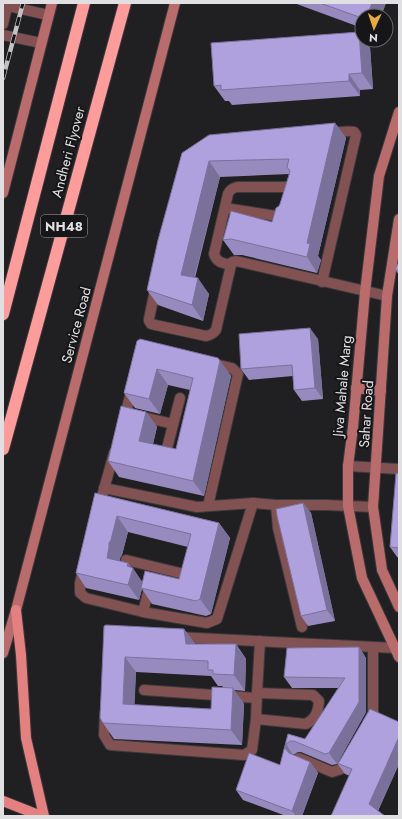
<svg xmlns="http://www.w3.org/2000/svg" width="402" height="819" font-family="Jost,sans-serif">
<style>
.lines{fill:none;stroke-linecap:round;stroke-linejoin:round}
.street-casing{stroke:#3b3a3d;stroke-width:12}
.secondary-casing{stroke:#3b3a3d;stroke-width:12}
.primary-casing{stroke:#3b3a3d;stroke-width:12}
.highway-casing{stroke:#3b3a3d;stroke-width:14}
.street{stroke:#825151;stroke-width:10}
.secondary{stroke:#ba6c6c;stroke-width:10}
.primary{stroke:#e58081;stroke-width:10}
.highway{stroke:#fe9c9c;stroke-width:12}
.rail-casing{stroke:#c2c1c3;stroke-width:4.5}
.rail{stroke:#161618;stroke-width:3;stroke-dasharray:9;stroke-linecap:butt}
.wall{fill:#968abe;fill-rule:evenodd}
.shaded-wall{fill:#7a719b}
.building{fill:#aea1dd;stroke:#7a719b}
.labels{text-anchor:middle;dominant-baseline:central;stroke-width:4;stroke-linejoin:round;paint-order:stroke}
.shield{fill:#161618;stroke:#a3a3a5;stroke-width:1}
.shield-label{font-size:13px;font-weight:bold;fill:#e0dfe1}
.street-label{font-size:14px;fill:#e0dfe1;stroke:#161618}
</style>
<rect width="100%" height="100%" fill="#201f22"/>
<g class="lines">
<g class="street-casing">
<g id="street">
<path d="M 8,6 L 48,15"/>
<path d="M 3,24 L 8,3"/>
<path d="M 3,35 L 41,43"/>
<path d="M 225,208 L 283,217 L 286,216"/>
<path d="M 231,265 C 223,263 217,263 214,254 L 228,194 C 230,189 233,188 237,187 L 292,187 L 294,188 L 293,191"/>
<path d="M 322,282 L 356,135 C 356,134 355,133 354,132 C 351,130 334,133 329,133"/>
<path d="M 156,285 L 149,319 L 149,321 L 151,324 L 206,336 C 211,335 213,334 216,330 L 231,265 L 232,262 L 236,261 L 387,296"/>
<path d="M 139,416 L 173,424"/>
<path d="M 124,420 L 132,388"/>
<path d="M 166,452 L 180,398"/>
<path d="M 348,466 L 399,469"/>
<path d="M 104,488 L 197,507 L 253,503 L 276,505 L 326,505 L 373,507"/>
<path d="M 276,505 L 278,528 L 302,627"/>
<path d="M 208,506 L 238,374 L 232,368 L 211,363"/>
<path d="M 99,507 L 114,453"/>
<path d="M 126,560 L 180,573"/>
<path d="M 84,567 L 80,583 L 80,593 L 86,598 L 143,612 L 207,623 L 217,619 L 253,503"/>
<path d="M 143,612 L 150,585"/>
<path d="M 177,637 L 395,648"/>
<path d="M 144,690 L 257,698"/>
<path d="M 105,713 L 104,735 L 110,745 L 244,755 L 252,750 L 256,719 L 257,693 L 260,641"/>
<path d="M 256,719 L 306,724 C 316,718 318,712 319,701 L 313,695 L 257,693"/>
<path d="M 368,722 L 373,714 L 373,647"/>
<path d="M 299,758 L 332,772 L 341,769 L 348,757"/>
</g>
</g>
<g class="secondary-casing">
<g id="secondary">
<path d="M 399,112 L 379,176 L 365,292 L 353,427 L 348,466 L 348,506 L 362,578 L 399,657"/>
<path d="M 3,193 L 52,3"/>
<path d="M 399,219 L 387,296 L 373,507 L 382,570 L 399,607"/>
<path d="M 356,388 L 381,391"/>
<path d="M 3,653 L 16,610 L 175,3"/>
</g>
</g>
<g class="primary-casing">
<g id="primary">
<path d="M 16,610 L 21,655 L 26,738 L 44,816"/>
<path d="M 3,801 L 41,816"/>
</g>
</g>
<g class="highway-casing">
<g id="highway">
<path d="M 3,314 L 84,3"/>
<path d="M 3,449 L 125,3"/>
</g>
</g>
<use href="#street" class="street"/>
<use href="#secondary" class="secondary"/>
<use href="#primary" class="primary"/>
<use href="#highway" class="highway"/>
<g class="rail-casing">
<path id="rail" d="M 3,78 L 23,3"/>
</g>
<use href="#rail" class="rail"/>
</g>
<g class="wall">
<path d="M 294,3 L 386,3 L 381,16 L 362,16 L 362,28 Z"/>
<path d="M 362,40 L 365,40 L 370,47 L 373,89 L 360,90 L 360,96 L 232,105 L 229,101 L 225,101 L 214,86 Z"/>
<path d="M 335,123 L 346,138 L 318,256 L 321,260 L 317,273 L 242,255 L 234,255 L 223,240 L 272,222 L 279,206 L 280,204 L 289,174 L 220,177 L 195,278 L 209,294 L 203,321 L 158,305 L 147,290 L 182,153 Z"/>
<path d="M 399,262 L 399,275 L 395,269 Z"/>
<path d="M 318,339 L 323,399 L 302,401 L 294,390 L 293,376 L 249,380 L 241,369 Z"/>
<path d="M 137,341 L 220,361 L 231,376 L 204,496 L 119,477 L 108,461 L 146,412 L 157,427 L 153,444 L 176,449 L 190,390 L 168,385 L 160,414 L 135,408 L 124,393 Z"/>
<path d="M 399,474 L 399,558 L 397,557 L 390,547 Z"/>
<path d="M 95,493 L 219,523 L 230,538 L 211,614 L 206,616 L 152,604 L 142,589 L 139,600 L 86,588 L 76,573 ZM 128,532 L 188,547 L 179,579 L 142,582 L 128,563 L 120,561 L 120,558 L 122,555 Z"/>
<path d="M 303,503 L 311,513 L 335,621 L 308,626 L 301,616 Z"/>
<path d="M 104,626 L 184,629 L 195,644 L 236,644 L 246,659 L 245,691 L 234,690 L 244,704 L 242,745 L 114,739 L 103,723 ZM 136,672 L 211,676 L 218,686 L 222,686 L 223,687 L 211,709 L 134,705 Z"/>
<path d="M 359,647 L 366,658 L 366,712 L 337,764 L 332,765 L 301,752 L 298,752 L 293,755 L 310,762 L 318,773 L 302,816 L 286,816 L 243,800 L 236,790 L 280,765 L 288,734 L 305,739 L 338,688 L 292,688 L 284,677 Z"/>
<path d="M 337,763 L 399,764 L 378,811 L 331,816 L 350,776 L 345,774 Z"/>
</g>
<g class="shaded-wall">
<path d="M 372,3 L 386,3 L 381,16 L 367,16 Z"/>
<path d="M 359,32 L 362,36 L 362,40 L 365,40 L 370,47 L 373,89 L 362,73 Z"/>
<path d="M 349,74 L 360,90 L 360,96 L 349,81 Z"/>
<path d="M 335,123 L 346,138 L 318,256 L 321,260 L 317,273 L 307,257 L 307,243 Z"/>
<path d="M 209,161 L 220,177 L 191,290 L 181,275 Z"/>
<path d="M 198,278 L 209,294 L 203,321 L 192,305 Z"/>
<path d="M 310,328 L 318,339 L 323,399 L 315,388 Z"/>
<path d="M 220,361 L 231,376 L 204,496 L 193,481 Z"/>
<path d="M 157,369 L 168,385 L 160,414 L 149,399 Z"/>
<path d="M 146,412 L 157,427 L 150,456 L 139,441 Z"/>
<path d="M 303,503 L 311,513 L 335,621 L 327,610 Z"/>
<path d="M 117,516 L 128,532 L 122,555 L 120,558 L 120,563 L 107,558 L 109,543 Z"/>
<path d="M 219,523 L 230,538 L 211,614 L 200,599 Z"/>
<path d="M 128,563 L 132,569 L 133,568 L 143,583 L 141,588 L 142,589 L 139,600 L 128,585 L 127,566 Z"/>
<path d="M 184,629 L 195,644 L 186,644 Z"/>
<path d="M 236,644 L 246,659 L 245,691 L 234,675 Z"/>
<path d="M 359,647 L 366,658 L 366,712 L 337,764 L 329,753 Z"/>
<path d="M 125,657 L 136,672 L 134,720 L 123,704 Z"/>
<path d="M 233,688 L 244,704 L 242,745 L 231,730 Z"/>
<path d="M 399,737 L 399,764 L 376,815 L 369,804 Z"/>
<path d="M 286,744 L 293,755 L 293,759 L 285,748 Z"/>
<path d="M 310,762 L 318,773 L 302,816 L 296,816 L 292,811 Z"/>
</g>
<g class="building">
<path d="M 320,3 L 372,3 L 367,16 L 362,16 L 362,18 Z"/>
<path d="M 359,32 L 362,73 L 349,74 L 349,81 L 221,90 L 221,85 L 214,86 L 211,43 Z"/>
<path d="M 335,123 L 307,243 L 310,244 L 307,257 L 231,239 L 223,240 L 231,211 L 272,222 L 276,208 L 279,206 L 280,204 L 289,175 L 290,171 L 287,167 L 289,159 L 209,161 L 181,275 L 198,278 L 192,305 L 147,290 L 158,240 L 182,153 L 209,135 Z"/>
<path d="M 399,262 L 399,271 L 395,269 Z"/>
<path d="M 310,328 L 315,388 L 294,390 L 292,365 L 241,369 L 239,334 Z"/>
<path d="M 140,339 L 218,358 L 220,361 L 193,481 L 108,461 L 121,406 L 146,412 L 139,441 L 176,449 L 193,378 L 157,369 L 149,399 L 124,393 L 137,341 Z"/>
<path d="M 396,473 L 399,474 L 399,548 L 390,547 Z"/>
<path d="M 95,493 L 219,523 L 200,599 L 196,601 L 141,588 L 145,571 L 179,579 L 191,534 L 117,516 L 111,540 L 109,543 L 109,547 L 107,558 L 128,563 L 127,566 L 133,568 L 128,585 L 76,573 Z"/>
<path d="M 303,503 L 327,610 L 301,616 L 277,516 L 276,509 Z"/>
<path d="M 106,625 L 184,629 L 186,644 L 236,644 L 234,675 L 213,674 L 213,670 L 208,670 L 208,661 L 125,657 L 123,704 L 211,709 L 212,687 L 233,688 L 231,730 L 103,723 L 100,718 L 104,626 Z"/>
<path d="M 359,647 L 359,702 L 329,753 L 325,754 L 294,741 L 290,741 L 286,744 L 285,748 L 289,753 L 310,762 L 292,811 L 236,790 L 249,753 L 280,765 L 288,734 L 305,739 L 345,678 L 284,677 L 287,648 Z"/>
<path d="M 370,709 L 399,722 L 399,737 L 369,804 L 385,816 L 331,816 L 352,769 L 337,763 L 339,762 Z"/>
</g>
<g class="labels">
<rect class="shield" x="41" y="215" width="46" height="22" rx="3"/>
<g class="shield-label">
<text x="64" y="226">NH48</text>
</g>
<g class="street-label">
<text transform="translate(68 152) rotate(-75)">Andheri Flyover</text>
<text transform="translate(76 325) rotate(-75)">Service Road</text>
<text transform="translate(342 386) rotate(-85)">Jiva Mahale Marg</text>
<text transform="translate(366 414) rotate(-86)">Sahar Road</text>
</g>
</g>
<rect width="402" height="819" fill="none" stroke="#e0dfe1" stroke-width="8"/>
<g transform="translate(374 28) rotate(183)"><circle r="19" fill="#161618" stroke="#676668"/>
<path d="M0-3L7 15L0 10L-7 15Z" fill="#e8ab37"/>
<text y="-6" font-size="11" font-weight="bold" text-anchor="middle" fill="#e0dfe1">N</text>
</g>
</svg>
